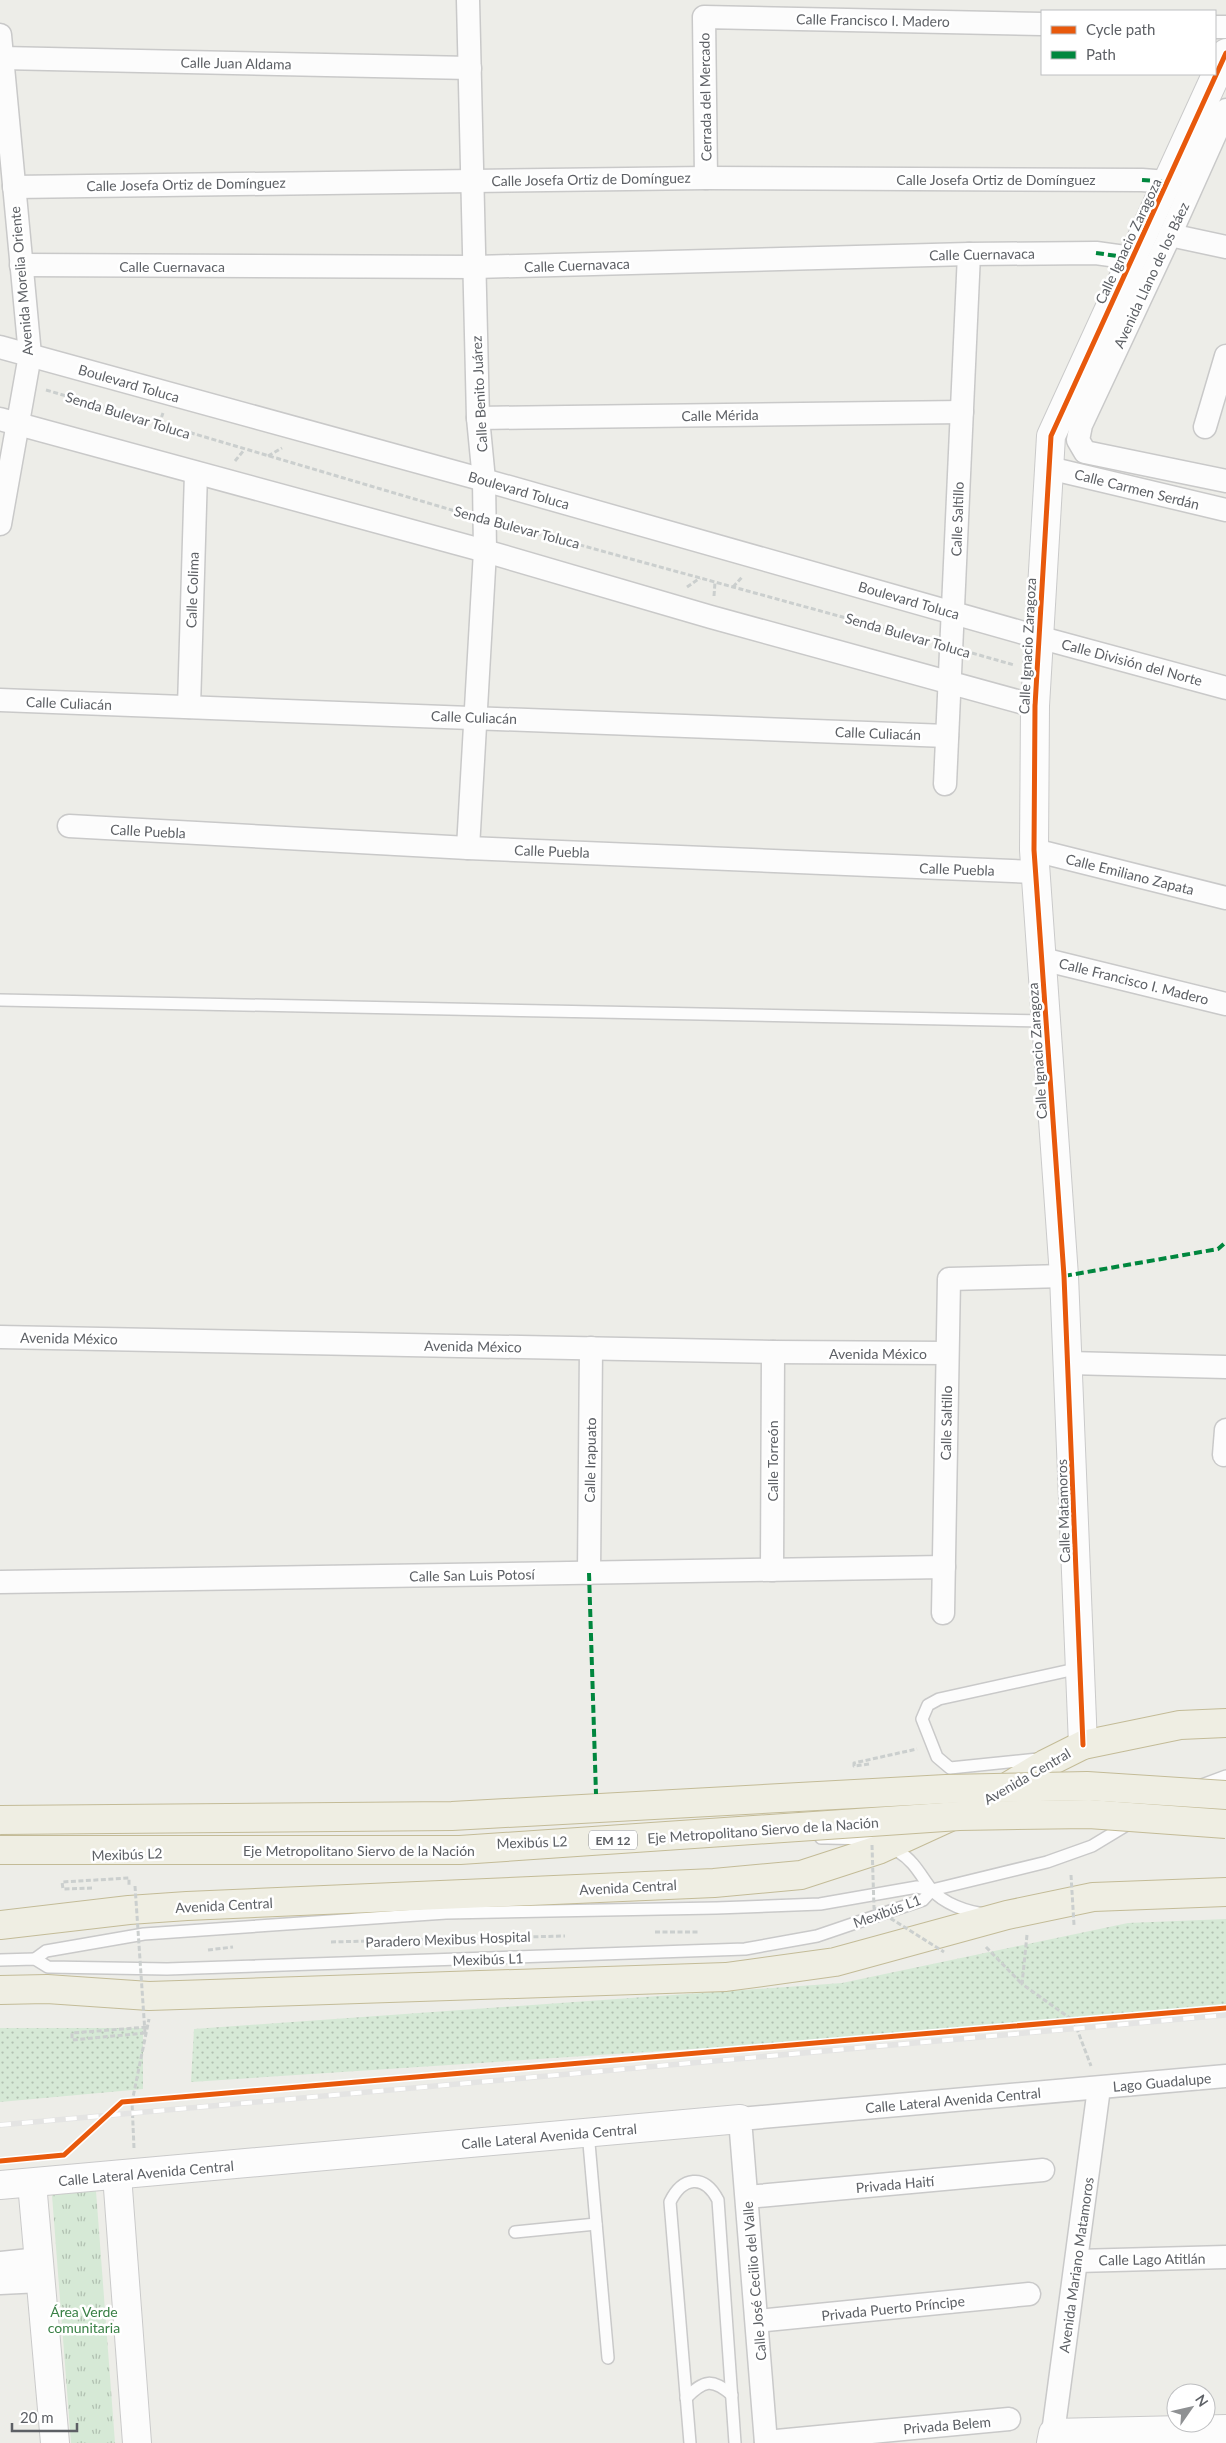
<svg xmlns="http://www.w3.org/2000/svg" width="1226" height="2443" font-family="Lato,sans-serif">
<style>
.grass{fill:url(#grass-dots)}
.park{fill:url(#park-tufts)}
.lines{fill:none;stroke-linecap:round;stroke-linejoin:round}
.lane-casing{stroke:#c9c9c9;stroke-width:14}
.street-casing{stroke:#c9c9c9;stroke-width:25}
.secondary-casing{stroke:#cacaca;stroke-width:30}
.highway-casing{stroke:#c3bb97;stroke-width:30}
.path{stroke:#cbcfce;stroke-width:3;stroke-dasharray:5 2.5;stroke-linecap:butt}
.lane{stroke:#fcfcfc;stroke-width:11}
.street{stroke:#fcfcfc;stroke-width:22}
.secondary{stroke:#fcfcfc;stroke-width:28}
.highway{stroke:#efeee3;stroke-width:28}
.rail-casing{stroke:#e4e4e3;stroke-width:5.5}
.rail{stroke:#fff;stroke-width:4;stroke-dasharray:11;stroke-linecap:butt}
.highway-bridge-casing{stroke:#c3bb97;stroke-width:30;stroke-linecap:butt}
.path-bridge{stroke:#cbcfce;stroke-width:3;stroke-dasharray:5 2.5;stroke-linecap:butt}
.highway-bridge{stroke:#efeee3;stroke-width:28}
.quiet{stroke:#00873e;stroke-width:4;stroke-dasharray:8 4;stroke-linecap:butt}
.cycleway-casing{stroke:#fff;stroke-width:8}
.cycleway{stroke:#e8590c;stroke-width:5}
.labels{text-anchor:middle;dominant-baseline:central;stroke-width:5;stroke-linejoin:round;paint-order:stroke}
.shield{fill:#fff;stroke:#8e9093;stroke-width:1}
.shield-label{font-size:12px;font-weight:bold;fill:#5d6065}
.street-label{font-size:14px;fill:#5d6065;stroke:#fff}
.park-label{font-size:14px;fill:#398045;stroke:#fff}
</style>
<defs>
<pattern id="grass-dots" width="8" height="8" patternUnits="userSpaceOnUse" patternTransform="scale(1.25)"><rect width="8" height="8" fill="#d6e9d6"/><path d="M2 2h.1M6 6h.1" fill="none" stroke="#b1c0b1" stroke-width="1.8" stroke-linecap="round"/></pattern>
<pattern id="park-tufts" width="24" height="20" patternUnits="userSpaceOnUse" patternTransform="scale(1.25)"><rect width="24" height="20" fill="#d6e9d6"/><path d="M3 7l-1-3M5 7V3M7 7l1-3M15 17l-1-3M17 17v-4M19 17l1-3" fill="none" stroke="#b1c0b1"/></pattern>
</defs>
<rect width="100%" height="100%" fill="#edede8"/>
<g class="grass">
<path d="M 1226,1919 L 1226,2004 L 888,2036 L 191,2082 L 194,2029 L 842,1983 L 1128,1923 Z"/>
<path d="M 0,2028 L 143,2028 L 143,2089 L 0,2102 Z"/>
</g>
<path class="park" d="M 96,2191 L 115,2443 L 71,2443 L 52,2195 Z"/>
<g class="lines">
<g class="lane-casing">
<g id="lane">
<path d="M 0,1000 L 1047,1021"/>
<path d="M 1038,1759 L 950,1768 L 937,1757 L 922,1719 L 928,1705 L 939,1699 L 1080,1668"/>
<path d="M 1199,1786 L 1226,1776"/>
<path d="M 821,1838 C 849,1838 875,1837 899,1852 C 914,1861 921,1876 931,1889 C 944,1904 967,1912 986,1914"/>
<path d="M 35,1959 L 46,1951 L 144,1934 L 446,1913 L 716,1908 L 820,1904 L 917,1887 L 932,1890 L 1047,1862 L 1092,1846 L 1130,1823"/>
<path d="M 0,1960 L 35,1959 L 48,1967 L 167,1969 L 745,1949 L 817,1936 L 923,1900 L 932,1890"/>
<path d="M 588,2132 L 608,2358"/>
<path d="M 515,2232 L 596,2224"/>
<path d="M 686,2398 C 704,2380 712,2378 732,2395"/>
<path d="M 690,2443 L 670,2202 C 682,2177 704,2173 718,2200 L 735,2443"/>
</g>
</g>
<g class="street-casing">
<g id="street">
<path d="M 1215,27 L 1226,27"/>
<path d="M 0,35 L 30,355 L 0,524"/>
<path d="M 2,58 L 470,68"/>
<path d="M 1226,110 L 1170,235 L 1081,425 L 1078,440 L 1085,452 L 1226,481"/>
<path d="M 706,178 L 704,17 L 1042,24"/>
<path d="M 14,187 L 706,178 L 1142,180 L 1168,182"/>
<path d="M 1170,235 L 1226,247"/>
<path d="M 21,265 L 475,267 L 969,254 L 1096,253 L 1132,258"/>
<path d="M 0,347 L 484,480 L 1038,637 L 1226,688"/>
<path d="M 478,418 L 962,412"/>
<path d="M 0,419 L 485,551 L 711,617 L 1035,706"/>
<path d="M 1205,427 L 1226,356"/>
<path d="M 1049,468 L 1226,510"/>
<path d="M 0,700 L 947,736"/>
<path d="M 189,707 L 196,473"/>
<path d="M 945,784 L 969,254"/>
<path d="M 69,826 L 468,848 L 1036,872"/>
<path d="M 468,848 L 485,551 L 484,480 L 478,418 L 468,0"/>
<path d="M 1034,850 L 1226,898"/>
<path d="M 1042,959 L 1226,1004"/>
<path d="M 0,1337 L 773,1352 L 947,1353"/>
<path d="M 1069,1363 L 1226,1367"/>
<path d="M 1224,1455 L 1226,1430"/>
<path d="M 772,1570 L 773,1352"/>
<path d="M 589,1573 L 591,1348"/>
<path d="M 0,1582 L 944,1567"/>
<path d="M 943,1613 L 949,1279 L 1064,1276"/>
<path d="M 747,2197 L 1043,2170"/>
<path d="M 1077,2261 L 1226,2257"/>
<path d="M 0,2263 L 39,2259"/>
<path d="M 0,2283 L 41,2281"/>
<path d="M 757,2321 L 1029,2294"/>
<path d="M 1053,2433 L 1099,2088"/>
<path d="M 766,2442 L 1009,2419"/>
<path d="M 766,2443 L 740,2119 L 1226,2076"/>
</g>
</g>
<g class="secondary-casing">
<g id="secondary">
<path d="M 1083,1745 L 1064,1276 L 1034,850 L 1035,706 L 1051,436 L 1226,53"/>
<path d="M 117,2175 L 137,2443"/>
<path d="M 32,2183 L 55,2443"/>
<path d="M 0,2185 L 740,2119"/>
<path d="M 1051,2443 L 1053,2433 L 1226,2429"/>
</g>
</g>
<g class="highway-casing">
<g id="highway">
<path d="M 997,1793 L 1045,1764 L 1083,1745 L 1180,1725 L 1226,1723"/>
<path d="M 0,1925 L 129,1910 L 187,1906 L 714,1883 L 801,1875 L 878,1850 L 950,1817"/>
<path d="M 0,1990 L 47,1989 L 149,1996 L 726,1977 L 835,1962 L 1007,1915 L 1093,1897 L 1226,1892"/>
</g>
</g>
<g class="path">
<path d="M 46,390 L 462,513"/>
<path d="M 159,424 L 163,413"/>
<path d="M 268,456 L 282,448"/>
<path d="M 235,461 L 244,450"/>
<path d="M 507,525 L 930,641"/>
<path d="M 687,587 L 700,578"/>
<path d="M 733,587 L 743,576"/>
<path d="M 714,596 L 715,582"/>
<path d="M 972,653 L 1014,665"/>
<path d="M 869,1764 L 854,1766 L 854,1763 L 917,1749"/>
<path d="M 92,1888 L 63,1889 L 62,1882 L 129,1878 L 129,1886"/>
<path d="M 655,1932 L 698,1932"/>
<path d="M 1027,1935 L 1022,1984 L 1074,2021 L 1091,2066"/>
<path d="M 331,1942 L 565,1936"/>
<path d="M 986,1947 L 1022,1984"/>
<path d="M 208,1950 L 233,1947"/>
<path d="M 145,2033 L 72,2040 L 72,2033 L 148,2027"/>
<path d="M 134,2148 L 132,2102 L 149,2019"/>
</g>
<use href="#lane" class="lane"/>
<use href="#street" class="street"/>
<use href="#secondary" class="secondary"/>
<use href="#highway" class="highway"/>
<g class="rail-casing">
<path id="rail" d="M 0,2125 L 1226,2015"/>
</g>
<use href="#rail" class="rail"/>
<g class="highway-bridge-casing">
<g id="highway-bridge">
<path d="M 0,1820 L 452,1816 L 946,1789 L 1087,1786 L 1226,1795"/>
<path d="M 0,1850 L 460,1850 L 959,1816 L 1089,1814 L 1226,1824"/>
</g>
</g>
<g class="path-bridge">
<path d="M 872,1845 L 874,1908 L 944,1952"/>
<path d="M 1071,1875 L 1074,1925"/>
<path d="M 135,1886 L 145,2033"/>
</g>
<use href="#highway-bridge" class="highway-bridge"/>
<g class="quiet">
<path d="M 1142,180 L 1168,182"/>
<path d="M 1096,253 L 1132,258"/>
<path d="M 1064,1276 L 1218,1249 L 1226,1242"/>
<path d="M 589,1573 L 596,1794"/>
</g>
<g class="cycleway-casing">
<g id="cycleway">
<path d="M 1083,1745 L 1064,1276 L 1034,850 L 1035,706 L 1051,436 L 1226,53"/>
<path d="M 0,2161 L 64,2155 L 122,2102 L 1226,2008"/>
</g>
</g>
<use href="#cycleway" class="cycleway"/>
</g>
<g class="labels">
<rect class="shield" x="589" y="1830.5" width="48" height="19" rx="4"/>
<g class="shield-label">
<text x="613" y="1840">EM 12</text>
</g>
<g class="street-label">
<text transform="translate(873 20) rotate(1)">Calle Francisco I. Madero</text>
<text transform="translate(236 63) rotate(1)">Calle Juan Aldama</text>
<text transform="translate(705 97) rotate(-91)">Cerrada del Mercado</text>
<text transform="translate(591 179) rotate(-1)">Calle Josefa Ortiz de Domínguez</text>
<text x="996" y="179">Calle Josefa Ortiz de Domínguez</text>
<text transform="translate(186 184) rotate(-1)">Calle Josefa Ortiz de Domínguez</text>
<text transform="translate(1128 241) rotate(-65)">Calle Ignacio Zaragoza</text>
<text transform="translate(982 254) rotate(-1)">Calle Cuernavaca</text>
<text transform="translate(577 265) rotate(-2)">Calle Cuernavaca</text>
<text x="172" y="266">Calle Cuernavaca</text>
<text transform="translate(1151 275) rotate(-65)">Avenida Llano de los Báez</text>
<text transform="translate(21 281) rotate(-95)">Avenida Morelia Oriente</text>
<text transform="translate(129 383) rotate(16)">Boulevard Toluca</text>
<text transform="translate(479 394) rotate(-93)">Calle Benito Juárez</text>
<text transform="translate(128 415) rotate(17)">Senda Bulevar Toluca</text>
<text transform="translate(720 415) rotate(-1)">Calle Mérida</text>
<text transform="translate(1137 489) rotate(14)">Calle Carmen Serdán</text>
<text transform="translate(519 490) rotate(16)">Boulevard Toluca</text>
<text transform="translate(957 519) rotate(-88)">Calle Saltillo</text>
<text transform="translate(517 527) rotate(15)">Senda Bulevar Toluca</text>
<text transform="translate(192 590) rotate(-88)">Calle Colima</text>
<text transform="translate(909 600) rotate(16)">Boulevard Toluca</text>
<text transform="translate(908 635) rotate(16)">Senda Bulevar Toluca</text>
<text transform="translate(1027 646) rotate(-87)">Calle Ignacio Zaragoza</text>
<text transform="translate(1132 662) rotate(15)">Calle División del Norte</text>
<text transform="translate(69 703) rotate(2)">Calle Culiacán</text>
<text transform="translate(474 717) rotate(2)">Calle Culiacán</text>
<text transform="translate(878 733) rotate(2)">Calle Culiacán</text>
<text transform="translate(148 831) rotate(3)">Calle Puebla</text>
<text transform="translate(552 851) rotate(2)">Calle Puebla</text>
<text transform="translate(957 869) rotate(2)">Calle Puebla</text>
<text transform="translate(1130 874) rotate(14)">Calle Emiliano Zapata</text>
<text transform="translate(1134 981) rotate(14)">Calle Francisco I. Madero</text>
<text transform="translate(1037 1051) rotate(-94)">Calle Ignacio Zaragoza</text>
<text transform="translate(69 1338) rotate(1)">Avenida México</text>
<text transform="translate(473 1346) rotate(1)">Avenida México</text>
<text x="878" y="1353">Avenida México</text>
<text transform="translate(946 1423) rotate(-89)">Calle Saltillo</text>
<text transform="translate(590 1460) rotate(-89)">Calle Irapuato</text>
<text transform="translate(772 1461) rotate(-90)">Calle Torreón</text>
<text transform="translate(1063 1511) rotate(-92)">Calle Matamoros</text>
<text transform="translate(472 1575) rotate(-1)">Calle San Luis Potosí</text>
<text transform="translate(1027 1776) rotate(-30)">Avenida Central</text>
<text transform="translate(763 1830) rotate(-4)">Eje Metropolitano Siervo de la Nación</text>
<text transform="translate(532 1842) rotate(-2)">Mexibús L2</text>
<text x="359" y="1850">Eje Metropolitano Siervo de la Nación</text>
<text transform="translate(127 1854) rotate(-2)">Mexibús L2</text>
<text transform="translate(628 1887) rotate(-3)">Avenida Central</text>
<text transform="translate(224 1905) rotate(-3)">Avenida Central</text>
<text transform="translate(887 1911) rotate(-20)">Mexibús L1</text>
<text transform="translate(448 1939) rotate(-2)">Paradero Mexibus Hospital</text>
<text transform="translate(488 1959) rotate(-2)">Mexibús L1</text>
<text transform="translate(1162 2082) rotate(-5)">Lago Guadalupe</text>
<text transform="translate(953 2100) rotate(-5)">Calle Lateral Avenida Central</text>
<text transform="translate(549 2136) rotate(-5)">Calle Lateral Avenida Central</text>
<text transform="translate(146 2173) rotate(-5)">Calle Lateral Avenida Central</text>
<text transform="translate(895 2184) rotate(-5)">Privada Haití</text>
<text transform="translate(1152 2259) rotate(-1)">Calle Lago Atitlán</text>
<text transform="translate(1076 2265) rotate(-82)">Avenida Mariano Matamoros</text>
<text transform="translate(754 2281) rotate(-95)">Calle José Cecilio del Valle</text>
<text transform="translate(893 2308) rotate(-6)">Privada Puerto Príncipe</text>
<text transform="translate(947 2425) rotate(-5)">Privada Belem</text>
</g>
<g class="park-label">
<text x="84" y="2311">Área Verde<tspan x="84" dy="16">comunitaria</tspan></text>
</g>
</g>
<rect x="1041" y="10" width="175" height="65" fill="#ffffff" stroke="#bebfc1"/>
<rect x="1051" y="26" width="25" height="8" fill="#e8590c" stroke="#bebfc1"/>
<text x="1086" y="35" font-size="15" fill="#5d6065">Cycle path</text>
<rect x="1051" y="51" width="25" height="8" fill="#00873e" stroke="#bebfc1"/>
<text x="1086" y="60" font-size="15" fill="#5d6065">Path</text>
<g transform="translate(1191 2408) rotate(56)"><circle r="24" fill="#ffffff" stroke="#bebfc1"/>
<path d="M0-4L9 19L0 12L-9 19Z" fill="#8f9193"/>
<text y="-8" font-size="14" font-weight="bold" text-anchor="middle" fill="#5d6065">N</text>
</g>
<path d="M12 2423v8h65v-8" fill="none" stroke="#5d6065" stroke-width="2.5"/>
<text x="20" y="2423" font-size="15" fill="#5d6065" stroke="#ffffff" stroke-width="4" paint-order="stroke">20 m</text>
</svg>
